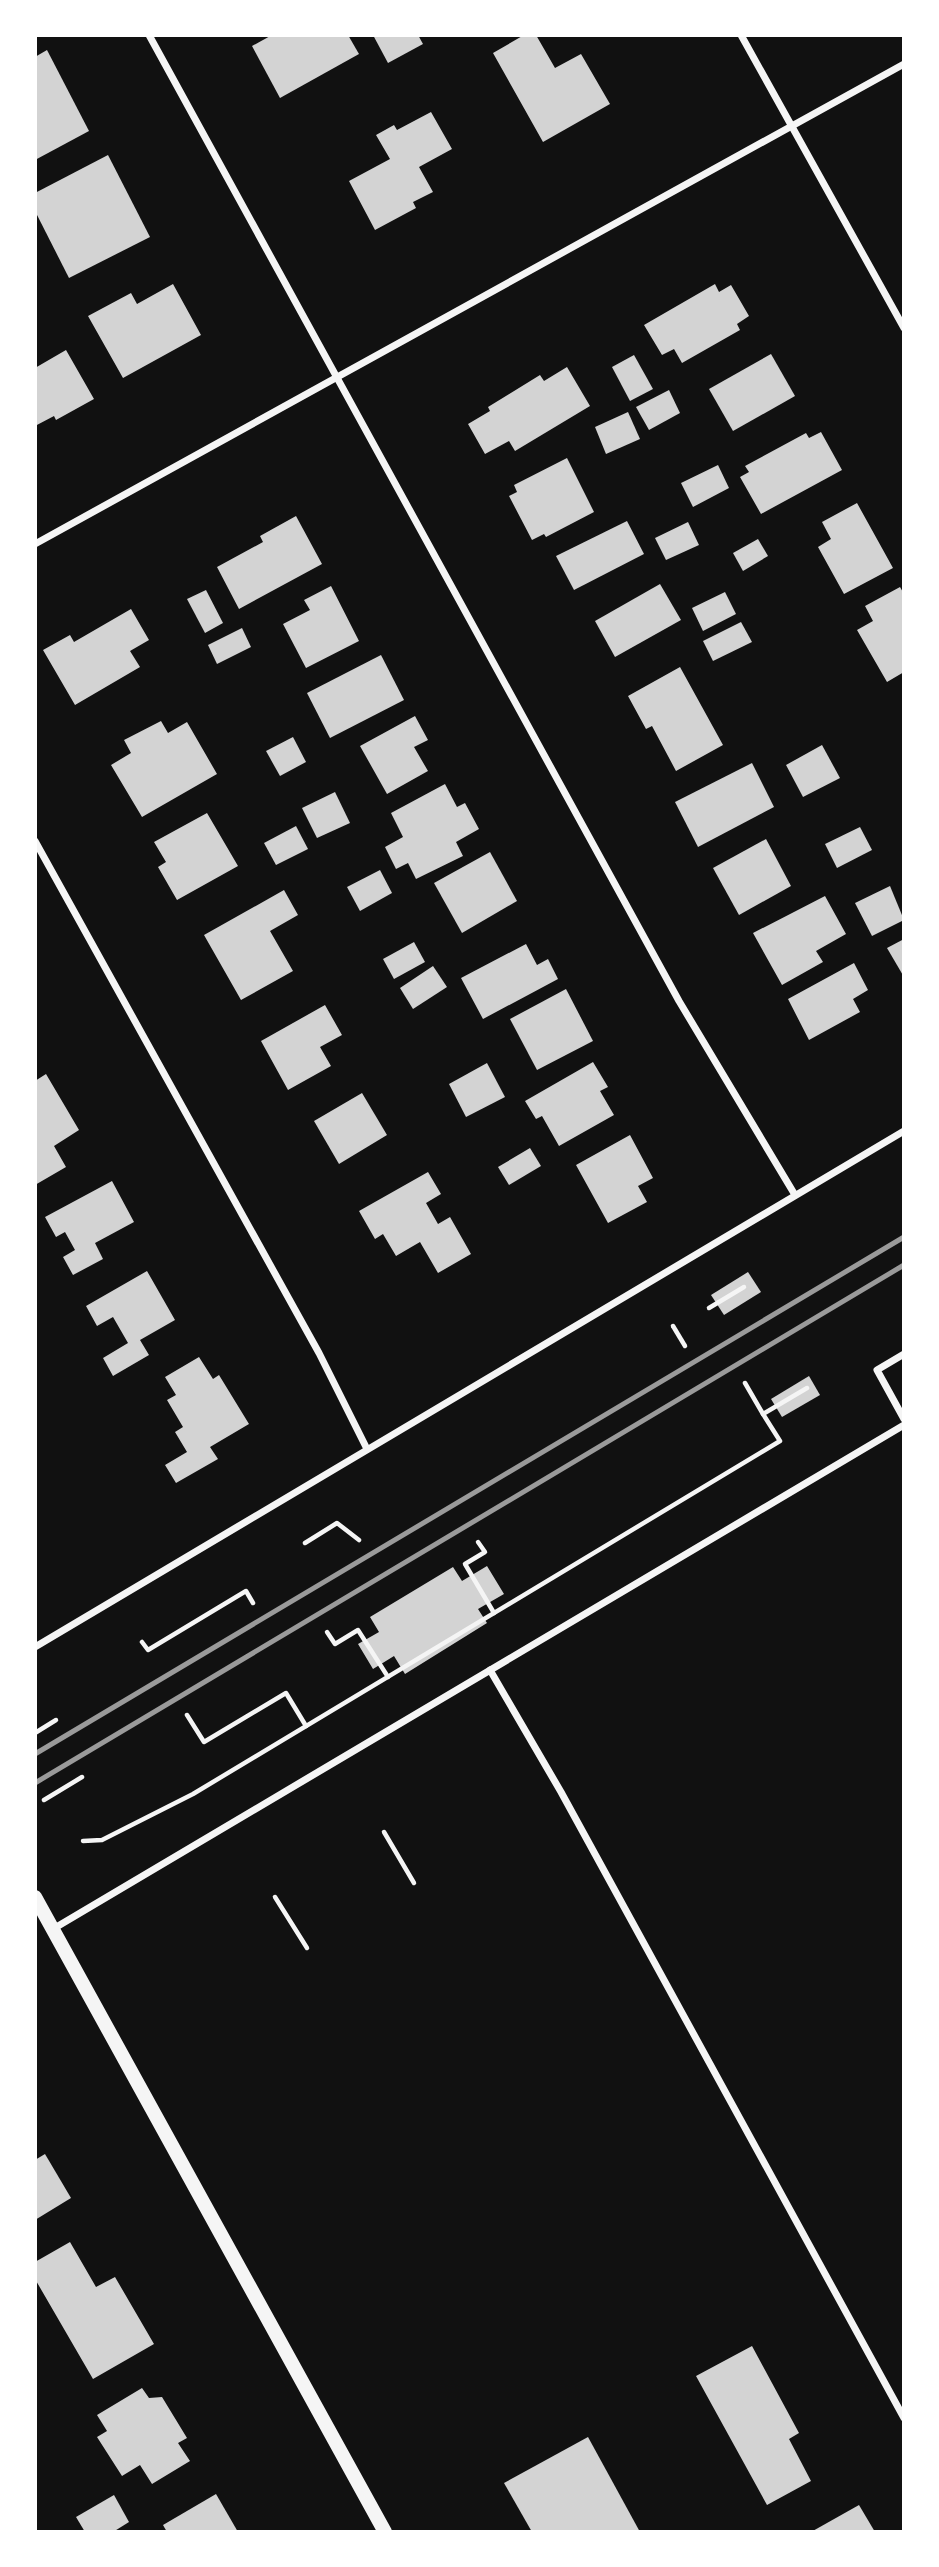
<svg xmlns="http://www.w3.org/2000/svg" width="939" height="2567" font-family="'DejaVu Sans',sans-serif">
<style>
.building{fill:#d3d3d3}
.lines{fill:none;stroke-linecap:round;stroke-linejoin:round}
.path{stroke:#f5f5f5;stroke-width:4.5}
.minor{stroke:#f5f5f5;stroke-width:7}
.secondary{stroke:#f5f5f5;stroke-width:14}
.rail{stroke:#9a9a9a;stroke-width:5}
</style>
<rect width="100%" height="100%" fill="#111"/>
<g class="building">
<path d="M 272,35 L 348,35 L 359,54 L 280,98 L 252,46 Z"/>
<path d="M 373,35 L 418,35 L 423,44 L 388,63 Z"/>
<path d="M 524,35 L 536,35 L 555,68 L 581,54 L 610,104 L 543,142 L 493,53 Z"/>
<path d="M 47,50 L 89,131 L 35,160 L 35,57 Z"/>
<path d="M 431,112 L 452,149 L 419,167 L 433,192 L 413,202 L 416,208 L 375,230 L 349,181 L 390,159 L 376,135 L 394,125 L 397,130 Z"/>
<path d="M 108,155 L 150,237 L 69,278 L 35,211 L 35,193 Z"/>
<path d="M 173,284 L 201,335 L 123,378 L 88,316 L 131,293 L 137,304 Z"/>
<path d="M 715,284 L 719,292 L 731,285 L 749,316 L 737,324 L 740,330 L 682,363 L 674,349 L 662,355 L 644,325 Z"/>
<path d="M 66,350 L 94,399 L 56,420 L 54,416 L 35,426 L 35,368 Z"/>
<path d="M 771,354 L 795,396 L 733,431 L 709,389 Z"/>
<path d="M 634,355 L 653,389 L 630,401 L 612,367 Z"/>
<path d="M 567,367 L 590,406 L 515,451 L 509,441 L 485,454 L 468,424 L 490,411 L 488,407 L 540,375 L 544,381 Z"/>
<path d="M 669,390 L 680,413 L 649,430 L 636,407 Z"/>
<path d="M 628,412 L 640,439 L 606,454 L 595,427 Z"/>
<path d="M 821,432 L 842,470 L 761,514 L 740,477 L 749,472 L 745,466 L 806,433 L 809,438 Z"/>
<path d="M 567,458 L 594,512 L 546,537 L 544,534 L 532,540 L 509,496 L 517,492 L 514,485 Z"/>
<path d="M 718,465 L 729,488 L 693,507 L 681,483 Z"/>
<path d="M 857,503 L 893,568 L 844,594 L 818,547 L 831,539 L 822,522 Z"/>
<path d="M 296,516 L 322,564 L 239,609 L 217,567 L 263,542 L 260,536 Z"/>
<path d="M 627,521 L 644,554 L 574,590 L 556,556 Z"/>
<path d="M 688,522 L 699,545 L 666,560 L 655,538 Z"/>
<path d="M 758,539 L 768,556 L 743,571 L 733,553 Z"/>
<path d="M 660,584 L 681,620 L 615,657 L 595,621 Z"/>
<path d="M 331,586 L 359,641 L 306,668 L 283,624 L 310,610 L 304,600 Z"/>
<path d="M 900,587 L 904,594 L 904,672 L 887,682 L 857,630 L 873,621 L 865,606 Z"/>
<path d="M 206,590 L 223,623 L 205,633 L 187,599 Z"/>
<path d="M 725,592 L 736,614 L 703,631 L 692,608 Z"/>
<path d="M 131,609 L 149,640 L 130,651 L 140,667 L 75,705 L 43,650 L 70,635 L 74,642 Z"/>
<path d="M 741,622 L 752,642 L 713,661 L 703,641 Z"/>
<path d="M 242,628 L 251,647 L 217,664 L 208,645 Z"/>
<path d="M 381,655 L 404,700 L 330,738 L 307,693 Z"/>
<path d="M 680,667 L 723,745 L 676,771 L 652,726 L 646,729 L 628,696 Z"/>
<path d="M 415,716 L 428,740 L 414,747 L 428,771 L 387,794 L 360,746 Z"/>
<path d="M 161,721 L 168,733 L 187,722 L 217,774 L 142,817 L 111,765 L 131,753 L 124,740 Z"/>
<path d="M 293,737 L 306,762 L 280,776 L 266,751 Z"/>
<path d="M 822,745 L 840,778 L 803,797 L 786,765 Z"/>
<path d="M 752,763 L 774,807 L 698,847 L 675,802 Z"/>
<path d="M 445,784 L 457,807 L 465,803 L 479,829 L 456,842 L 463,856 L 416,879 L 408,863 L 396,869 L 385,847 L 403,837 L 391,813 Z"/>
<path d="M 335,792 L 350,823 L 317,838 L 302,808 Z"/>
<path d="M 207,813 L 238,866 L 177,900 L 158,867 L 166,862 L 154,842 Z"/>
<path d="M 296,826 L 308,849 L 276,865 L 264,843 Z"/>
<path d="M 860,827 L 872,850 L 837,868 L 825,844 Z"/>
<path d="M 766,839 L 791,886 L 739,915 L 713,868 Z"/>
<path d="M 490,852 L 517,901 L 462,933 L 434,883 Z"/>
<path d="M 380,870 L 392,893 L 360,911 L 347,887 Z"/>
<path d="M 890,886 L 904,920 L 872,936 L 855,903 Z"/>
<path d="M 284,890 L 298,915 L 270,931 L 293,971 L 241,1000 L 204,935 Z"/>
<path d="M 825,896 L 846,934 L 816,951 L 823,962 L 782,985 L 753,933 Z"/>
<path d="M 904,939 L 904,977 L 887,948 Z"/>
<path d="M 414,942 L 425,962 L 394,979 L 383,959 Z"/>
<path d="M 526,944 L 537,965 L 548,959 L 558,979 L 483,1019 L 461,978 Z"/>
<path d="M 854,963 L 868,990 L 853,999 L 860,1012 L 809,1040 L 788,999 Z"/>
<path d="M 433,966 L 447,987 L 413,1009 L 400,988 Z"/>
<path d="M 566,989 L 593,1041 L 537,1070 L 510,1019 Z"/>
<path d="M 325,1005 L 342,1035 L 320,1047 L 331,1066 L 288,1090 L 261,1041 Z"/>
<path d="M 593,1062 L 608,1087 L 600,1091 L 614,1115 L 559,1146 L 542,1116 L 536,1119 L 525,1101 Z"/>
<path d="M 487,1063 L 505,1097 L 466,1117 L 449,1084 Z"/>
<path d="M 46,1074 L 79,1130 L 54,1146 L 66,1167 L 35,1185 L 35,1081 Z"/>
<path d="M 362,1093 L 387,1135 L 339,1164 L 314,1121 Z"/>
<path d="M 630,1135 L 653,1178 L 638,1186 L 647,1202 L 608,1223 L 576,1165 Z"/>
<path d="M 530,1148 L 541,1166 L 509,1185 L 498,1167 Z"/>
<path d="M 428,1172 L 441,1194 L 426,1203 L 438,1224 L 450,1217 L 471,1254 L 438,1273 L 420,1242 L 396,1256 L 383,1234 L 375,1239 L 359,1211 Z"/>
<path d="M 112,1181 L 134,1222 L 95,1243 L 103,1259 L 73,1275 L 63,1257 L 75,1250 L 65,1232 L 56,1237 L 45,1217 Z"/>
<path d="M 147,1271 L 175,1320 L 140,1340 L 149,1355 L 113,1376 L 103,1358 L 128,1343 L 113,1317 L 97,1326 L 86,1306 Z"/>
<path d="M 748,1272 L 761,1292 L 724,1315 L 711,1295 Z"/>
<path d="M 199,1357 L 213,1379 L 219,1375 L 249,1424 L 210,1447 L 218,1459 L 176,1483 L 165,1465 L 187,1452 L 175,1432 L 183,1427 L 167,1400 L 176,1395 L 165,1377 Z"/>
<path d="M 809,1376 L 820,1395 L 782,1417 L 771,1399 Z"/>
<path d="M 487,1566 L 504,1594 L 478,1609 L 487,1623 L 405,1674 L 394,1656 L 373,1669 L 358,1644 L 379,1632 L 370,1617 L 453,1567 L 462,1581 Z"/>
<path d="M 45,2154 L 71,2198 L 35,2220 L 35,2160 Z"/>
<path d="M 70,2242 L 96,2287 L 115,2277 L 154,2344 L 93,2379 L 35,2279 L 35,2262 Z"/>
<path d="M 752,2346 L 799,2433 L 789,2439 L 811,2481 L 767,2505 L 696,2376 Z"/>
<path d="M 142,2388 L 149,2398 L 162,2397 L 187,2438 L 178,2443 L 190,2461 L 152,2484 L 140,2465 L 122,2476 L 97,2437 L 107,2431 L 97,2415 Z"/>
<path d="M 588,2437 L 640,2532 L 532,2532 L 504,2483 Z"/>
<path d="M 216,2494 L 238,2532 L 167,2532 L 163,2525 Z"/>
<path d="M 114,2495 L 129,2522 L 113,2532 L 85,2532 L 76,2517 Z"/>
<path d="M 859,2505 L 875,2532 L 811,2532 Z"/>
</g>
<g class="lines">
<g class="path">
<path d="M 709,1308 L 744,1287"/>
<path d="M 673,1326 L 685,1346"/>
<path d="M 745,1383 L 763,1414"/>
<path d="M 478,1542 L 485,1552 L 465,1564 L 494,1613"/>
<path d="M 305,1543 L 337,1523 L 359,1540"/>
<path d="M 327,1632 L 335,1644 L 358,1630 L 388,1677"/>
<path d="M 142,1642 L 148,1650 L 246,1591 L 253,1603"/>
<path d="M 187,1715 L 204,1742 L 286,1693 L 306,1726"/>
<path d="M 35,1733 L 56,1720"/>
<path d="M 44,1800 L 82,1777"/>
<path d="M 384,1832 L 414,1883"/>
<path d="M 83,1841 L 102,1840 L 193,1794 L 780,1441 L 763,1414 L 807,1388"/>
<path d="M 275,1897 L 307,1948"/>
</g>
<g class="minor">
<path d="M 149,35 L 679,1001 L 795,1195"/>
<path d="M 741,35 L 904,328"/>
<path d="M 35,544 L 904,64"/>
<path d="M 35,841 L 319,1353 L 367,1449"/>
<path d="M 904,1354 L 877,1370 L 904,1419"/>
<path d="M 35,1647 L 904,1131"/>
<path d="M 490,1670 L 561,1792 L 904,2418"/>
<path d="M 53,1929 L 904,1425"/>
</g>
<path class="secondary" d="M 35,1897 L 385,2532"/>
<g class="rail">
<path d="M 35,1754 L 904,1237"/>
<path d="M 35,1783 L 904,1265"/>
</g>
</g>
<rect width="939" height="2567" fill="none" stroke="#ffffff" stroke-width="74"/>
</svg>
